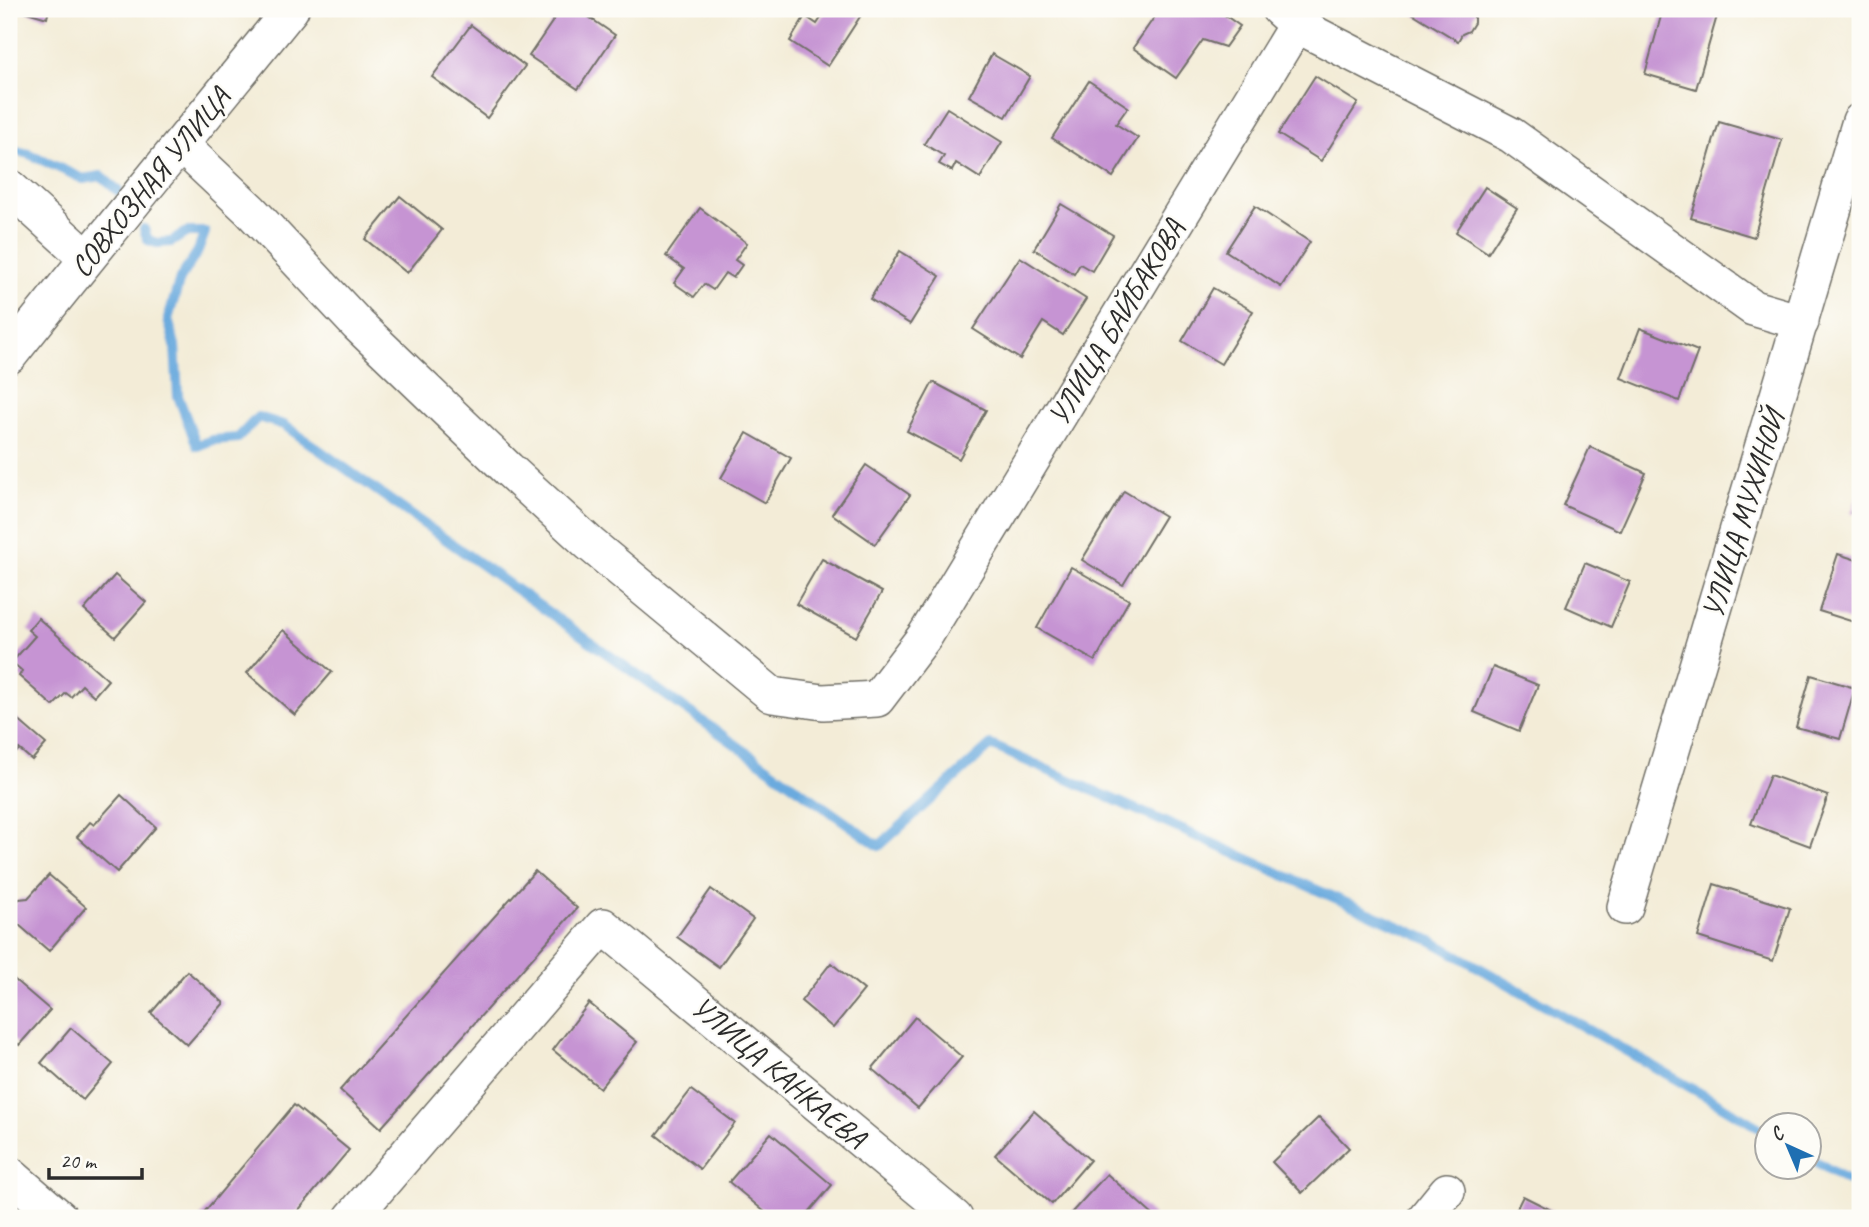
<svg xmlns="http://www.w3.org/2000/svg" width="1869" height="1227" font-family="Caveat,sans-serif">
<style>
.lines{fill:none;stroke-linecap:round;stroke-linejoin:round}
.stream{stroke:#6baade;stroke-width:10}
.building{fill:#c694d3}
.minor-casing{stroke:#716f67;stroke-width:38}
.minor{stroke:#fff;stroke-width:35}
.labels{text-anchor:middle;dominant-baseline:central;stroke-width:5;stroke-linejoin:round;paint-order:stroke}
.street-label{font-size:30px;fill:#2b2b2b;stroke:#fdfcf7}
</style>
<rect width="100%" height="100%" fill="#fdfcf7"/>
<filter id="ink" filterUnits="userSpaceOnUse"><feTurbulence type="fractalNoise" baseFrequency=".0143" numOctaves="2"/><feDisplacementMap in="SourceGraphic" scale="14" xChannelSelector="R" yChannelSelector="G"/><feConvolveMatrix kernelMatrix="1 2 1 2 8 2 1 2 1" color-interpolation-filters="sRGB"/></filter>
<filter id="wash" filterUnits="userSpaceOnUse"><feTurbulence type="fractalNoise" baseFrequency=".00686" numOctaves="4" result="noise"/><feDisplacementMap in="SourceGraphic" scale="28" xChannelSelector="R" yChannelSelector="G"/><feGaussianBlur stdDeviation="1.57" result="paint"/><feColorMatrix in="noise" values="0 0 0 0 0 0 0 0 0 0 0 0 0 0 0 0 0 1.4 0 .05"/><feComposite in="paint" operator="in"/></filter>
<g filter="url(#wash)">
<rect width="100%" height="100%" fill="#f3ecd7"/>
<g class="lines">
<g class="stream">
<path d="M 9,149 L 29,154 L 83,179 L 101,176 L 118,191"/>
<path d="M 144,229 L 148,240 L 157,243 L 171,242 L 187,232 L 205,232 L 198,251 L 180,279 L 168,319 L 175,345 L 178,396 L 197,446 L 212,440 L 238,438 L 258,417 L 284,425 L 879,846 L 991,745 L 1432,941 L 1709,1098 L 1768,1133"/>
<path d="M 1810,1158 L 1860,1188"/>
</g>
</g>
<g id="blocks">
<g class="building">
<path d="M 17,9 L 49,9 L 47,18 Z"/>
<path d="M 561,9 L 577,9 L 615,35 L 578,89 L 529,56 Z"/>
<path d="M 827,9 L 865,9 L 828,66 L 790,41 L 805,16 L 817,24 Z"/>
<path d="M 1160,9 L 1216,9 L 1240,26 L 1225,47 L 1203,40 L 1176,78 L 1133,48 Z"/>
<path d="M 1415,9 L 1478,9 L 1474,15 L 1474,23 L 1469,31 L 1462,34 L 1458,41 L 1412,13 Z"/>
<path d="M 1663,9 L 1719,9 L 1696,89 L 1645,74 Z"/>
<path d="M 471,25 L 525,66 L 487,118 L 432,77 Z"/>
<path d="M 992,54 L 1030,76 L 1006,117 L 969,96 Z"/>
<path d="M 1315,76 L 1358,103 L 1321,161 L 1278,134 Z"/>
<path d="M 1089,81 L 1128,107 L 1116,124 L 1138,138 L 1113,177 L 1052,138 Z"/>
<path d="M 947,108 L 1002,142 L 980,178 L 956,163 L 952,171 L 939,164 L 944,156 L 924,144 Z"/>
<path d="M 1719,122 L 1782,140 L 1754,237 L 1691,218 Z"/>
<path d="M 1485,187 L 1517,208 L 1488,253 L 1456,232 Z"/>
<path d="M 400,196 L 442,230 L 407,273 L 365,239 Z"/>
<path d="M 1061,204 L 1113,235 L 1092,271 L 1080,264 L 1074,274 L 1034,249 Z"/>
<path d="M 1255,206 L 1310,242 L 1281,287 L 1226,251 Z"/>
<path d="M 700,208 L 747,243 L 735,260 L 742,265 L 733,278 L 725,273 L 713,290 L 704,284 L 694,297 L 674,283 L 684,269 L 666,256 Z"/>
<path d="M 900,251 L 940,276 L 910,324 L 870,299 Z"/>
<path d="M 1020,257 L 1086,299 L 1063,335 L 1043,322 L 1020,359 L 973,329 Z"/>
<path d="M 1213,288 L 1253,311 L 1221,364 L 1182,341 Z"/>
<path d="M 1640,328 L 1698,351 L 1679,401 L 1621,378 Z"/>
<path d="M 933,382 L 986,410 L 959,459 L 907,431 Z"/>
<path d="M 747,433 L 791,458 L 765,503 L 721,478 Z"/>
<path d="M 1590,447 L 1646,473 L 1620,531 L 1563,505 Z"/>
<path d="M 866,465 L 910,495 L 875,544 L 832,514 Z"/>
<path d="M 1860,489 L 1860,516 L 1851,513 Z"/>
<path d="M 1124,491 L 1165,516 L 1123,585 L 1082,560 Z"/>
<path d="M 1838,554 L 1860,561 L 1860,624 L 1819,611 Z"/>
<path d="M 822,559 L 882,592 L 856,637 L 796,604 Z"/>
<path d="M 1585,563 L 1630,582 L 1611,627 L 1566,607 Z"/>
<path d="M 1071,567 L 1129,600 L 1095,661 L 1037,628 Z"/>
<path d="M 115,575 L 146,602 L 115,637 L 84,610 Z"/>
<path d="M 38,618 L 108,680 L 94,696 L 82,685 L 71,697 L 66,693 L 53,706 L 19,676 L 22,671 L 12,662 L 35,636 L 28,630 Z"/>
<path d="M 283,630 L 332,672 L 295,715 L 247,673 Z"/>
<path d="M 1493,667 L 1538,685 L 1519,731 L 1474,712 Z"/>
<path d="M 1811,675 L 1855,688 L 1840,739 L 1796,727 Z"/>
<path d="M 9,712 L 46,744 L 32,760 L 19,749 L 9,761 Z"/>
<path d="M 1770,775 L 1828,796 L 1810,846 L 1751,824 Z"/>
<path d="M 121,795 L 156,827 L 117,872 L 77,837 L 90,822 L 94,825 Z"/>
<path d="M 535,871 L 577,908 L 381,1128 L 340,1090 Z"/>
<path d="M 49,875 L 86,907 L 49,951 L 11,918 L 10,910 L 19,899 L 28,898 Z"/>
<path d="M 1714,884 L 1790,908 L 1773,961 L 1698,937 Z"/>
<path d="M 711,889 L 753,919 L 719,967 L 677,937 Z"/>
<path d="M 831,963 L 864,990 L 833,1028 L 801,1001 Z"/>
<path d="M 187,971 L 224,1003 L 187,1045 L 151,1013 Z"/>
<path d="M 9,975 L 50,1010 L 19,1045 L 9,1036 Z"/>
<path d="M 589,1003 L 637,1042 L 600,1088 L 553,1050 Z"/>
<path d="M 915,1017 L 962,1057 L 918,1108 L 872,1069 Z"/>
<path d="M 71,1028 L 113,1064 L 83,1100 L 41,1063 Z"/>
<path d="M 691,1090 L 735,1123 L 700,1169 L 656,1135 Z"/>
<path d="M 294,1105 L 349,1150 L 292,1218 L 201,1218 L 200,1217 Z"/>
<path d="M 1034,1111 L 1090,1160 L 1052,1204 L 995,1155 Z"/>
<path d="M 1319,1117 L 1349,1148 L 1302,1193 L 1272,1162 Z"/>
<path d="M 771,1133 L 832,1185 L 804,1218 L 772,1218 L 729,1182 Z"/>
<path d="M 1107,1174 L 1154,1216 L 1152,1218 L 1079,1218 L 1072,1212 Z"/>
<path d="M 1523,1196 L 1567,1218 L 1512,1218 Z"/>
</g>
</g>
</g>
<g filter="url(#ink)">
<use href="#blocks" fill-opacity="0" stroke="#716f67" stroke-width="2"/>
<g class="lines">
<g class="minor-casing">
<g id="minor">
<path d="M 1279,9 L 1297,25 L 1511,135 L 1753,308 L 1801,322"/>
<path d="M 181,145 L 250,210 L 358,325 L 508,469 L 590,544 L 772,695 L 823,702 L 877,699 L 925,636 L 1306,9"/>
<path d="M 9,187 L 87,258"/>
<path d="M 9,356 C 102,239 197,125 291,9"/>
<path d="M 1625,907 L 1860,121"/>
<path d="M 9,1174 L 60,1218"/>
<path d="M 352,1218 L 603,926 L 955,1218"/>
<path d="M 1425,1218 L 1447,1191"/>
</g>
</g>
<use href="#minor" class="minor"/>
</g>
</g>
<g class="labels">
<g class="street-label">
<text transform="translate(150 182) rotate(-51)">СОВХОЗНАЯ УЛИЦА</text>
<text transform="translate(1116 322) rotate(-59)">УЛИЦА БАЙБАКОВА</text>
<text transform="translate(1743 514) rotate(-73)">УЛИЦА МУХИНОЙ</text>
<text transform="translate(779 1072) rotate(40)">УЛИЦА КАНКАЕВА</text>
</g>
</g>
<rect width="1869" height="1227" fill="none" stroke="#fdfcf7" stroke-width="35"/>
<g transform="translate(1788 1146) rotate(316)"><circle r="33" fill="#fdfcf7" stroke="#a9a8a5" stroke-width="2"/>
<path d="M0-5L12 26L0 18L-12 26Z" fill="#1f6fb2"/>
<text y="-10" font-size="19" font-weight="bold" text-anchor="middle" fill="#2b2b2b">С</text>
</g>
<path d="M49 1168v10h93v-10" fill="none" stroke="#2b2b2b" stroke-width="3.5"/>
<text x="60" y="1168" font-size="21" fill="#2b2b2b" stroke="#fdfcf7" stroke-width="5" paint-order="stroke">20 m</text>
</svg>
